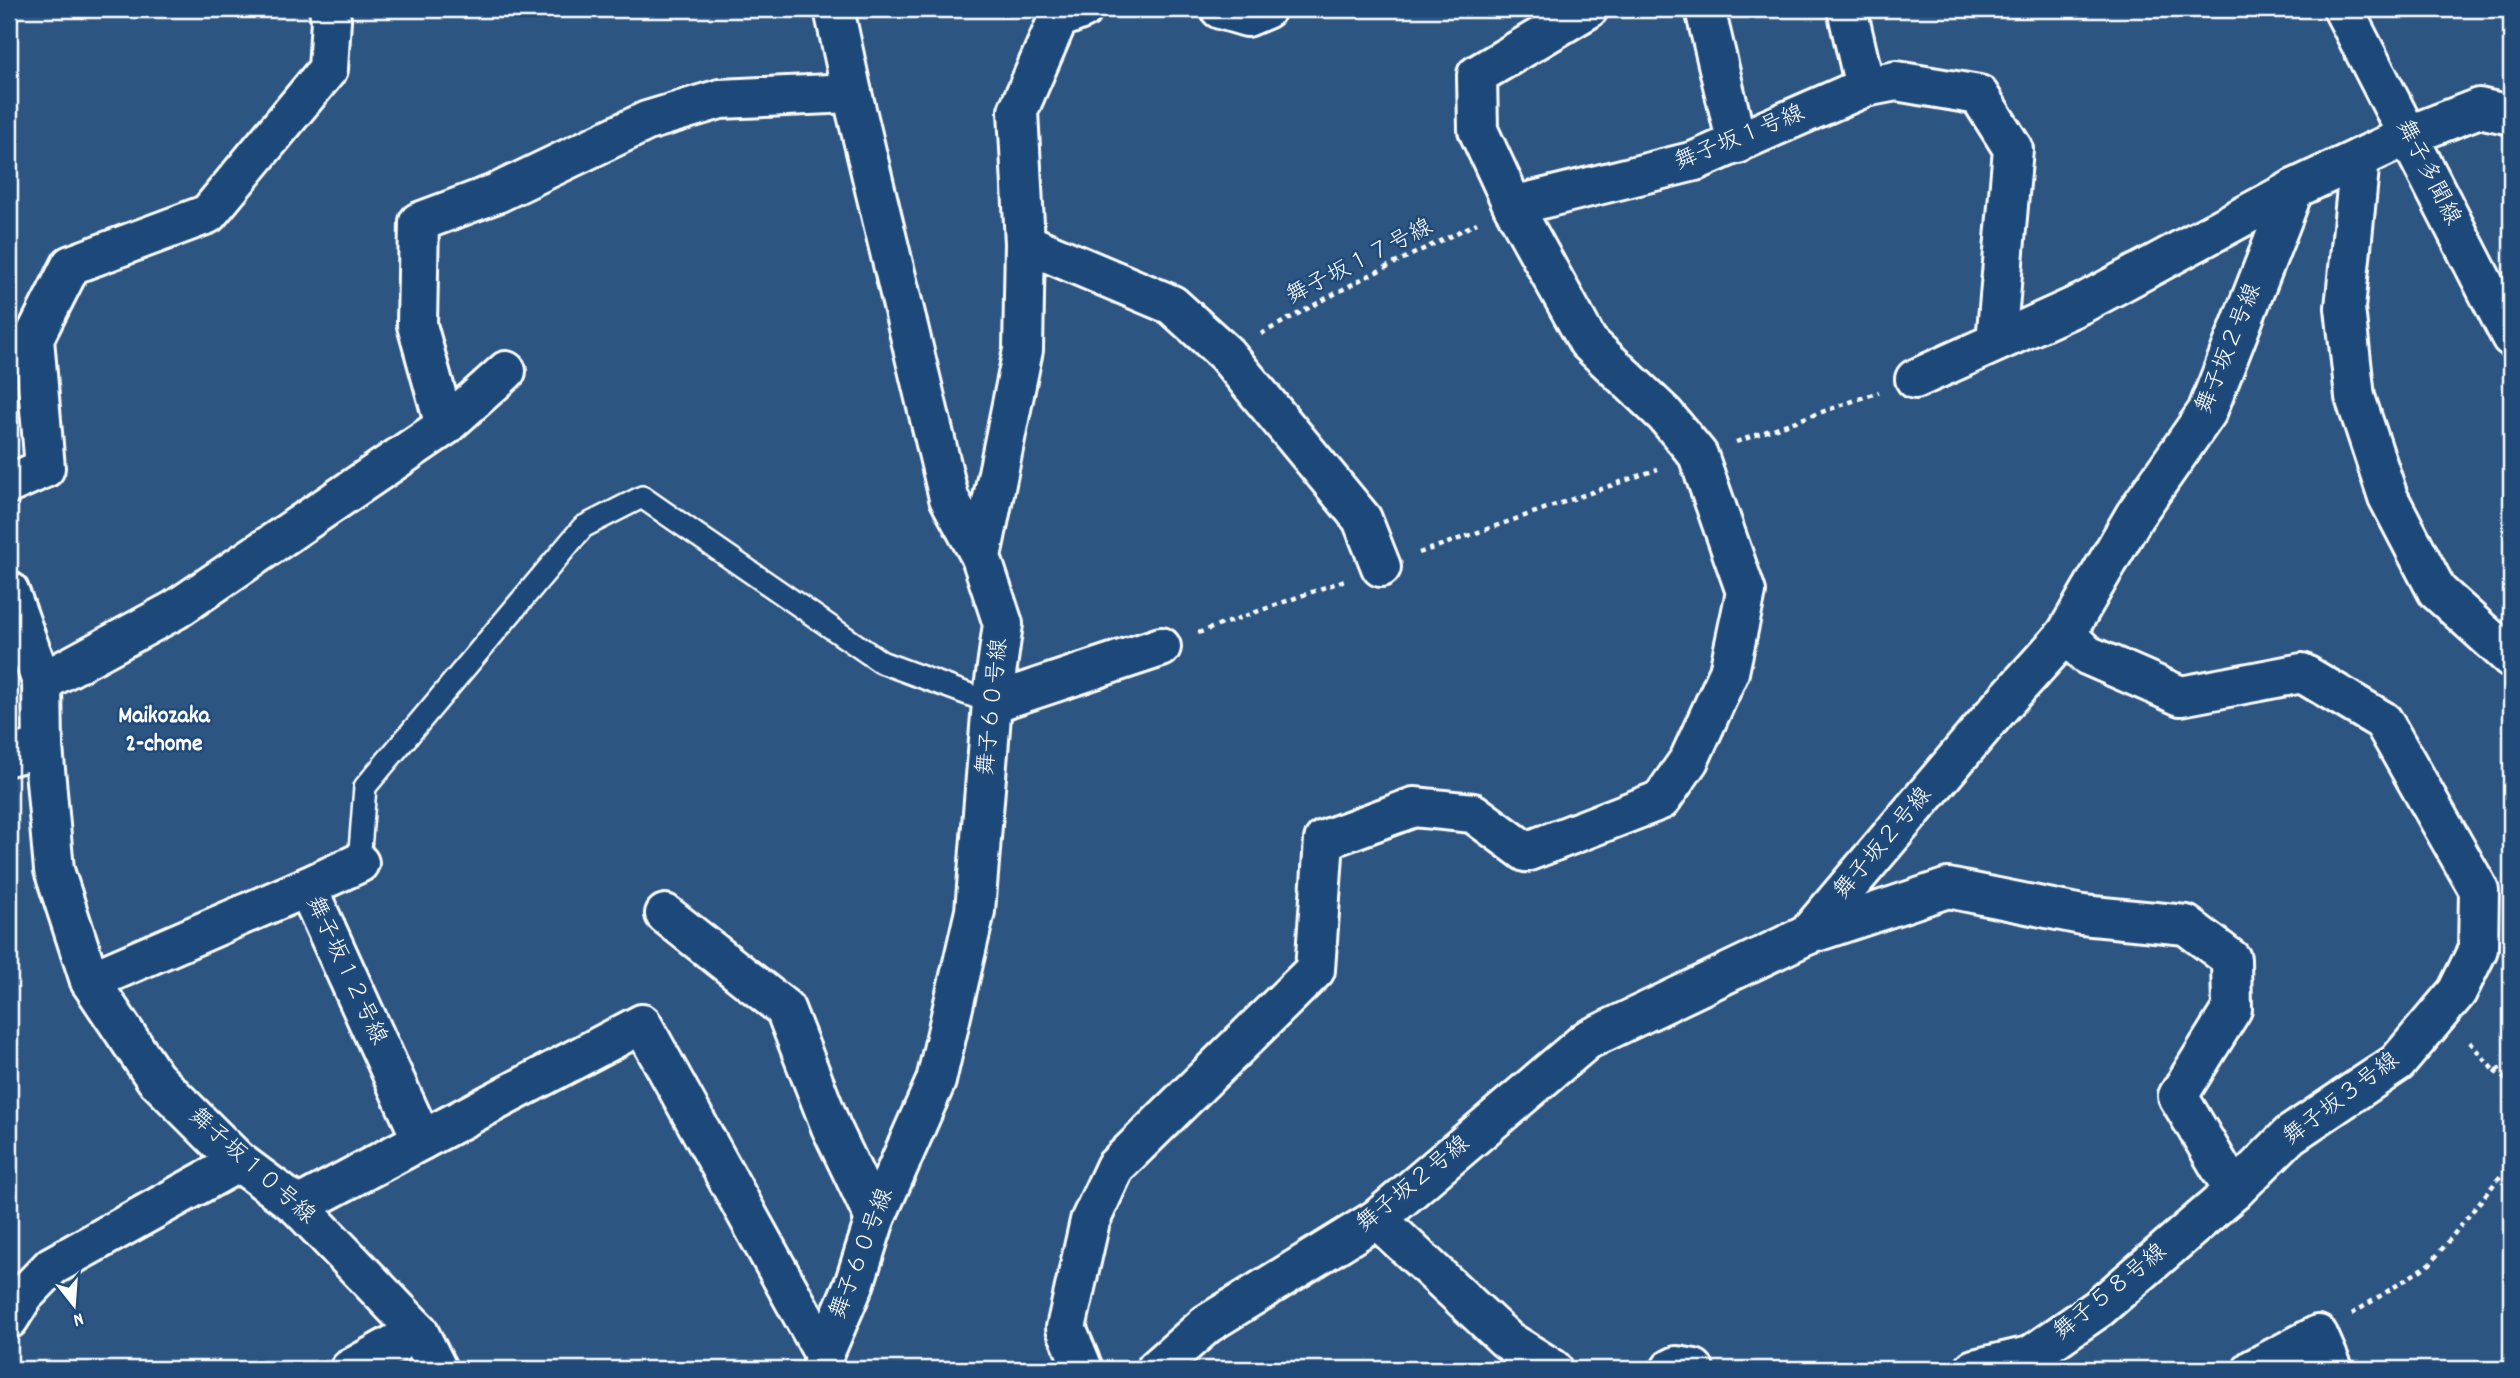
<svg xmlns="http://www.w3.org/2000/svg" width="2520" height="1378" font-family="Dekko,'Klee One',sans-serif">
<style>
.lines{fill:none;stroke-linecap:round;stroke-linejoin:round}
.service-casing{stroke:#fff;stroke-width:26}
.minor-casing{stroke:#fff;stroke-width:44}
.tertiary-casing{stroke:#fff;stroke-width:44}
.path{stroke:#fff;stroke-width:4.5;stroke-dasharray:5 5;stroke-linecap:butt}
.service{stroke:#1f4a7a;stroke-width:21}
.minor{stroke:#1f4a7a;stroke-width:38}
.tertiary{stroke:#1f4a7a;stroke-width:38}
.labels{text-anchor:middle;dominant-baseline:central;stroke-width:5;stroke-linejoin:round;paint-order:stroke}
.street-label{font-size:23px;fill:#fff;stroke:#1f4a7a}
.neighbourhood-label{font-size:24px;font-weight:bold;fill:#fff;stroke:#1f4a7a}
</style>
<rect width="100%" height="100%" fill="#2c5582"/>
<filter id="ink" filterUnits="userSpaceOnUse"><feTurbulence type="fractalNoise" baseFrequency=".0143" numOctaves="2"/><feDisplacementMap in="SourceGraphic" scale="14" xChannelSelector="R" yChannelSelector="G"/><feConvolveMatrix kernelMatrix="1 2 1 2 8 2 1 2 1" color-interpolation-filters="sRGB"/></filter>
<g filter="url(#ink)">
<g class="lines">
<g class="service-casing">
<path id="service" d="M 359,863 L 365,787 L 583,527 L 642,497 L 881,662 L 992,703"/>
</g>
<g class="minor-casing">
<g id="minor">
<path d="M 834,9 L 852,93 L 949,498 L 981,557"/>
<path d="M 1220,9 L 1247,17 L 1266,9"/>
<path d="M 1705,9 L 1737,144"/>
<path d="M 1847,9 L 1865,87"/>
<path d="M 2360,158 L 2345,308 L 2355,397 L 2388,497 L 2437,591 L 2511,658"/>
<path d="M 1513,206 L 1478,130 L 1477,75 L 1588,9"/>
<path d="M 1025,243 L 1172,305 L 1226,354 L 1362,519 L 1381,567"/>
<path d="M 1915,379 L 2083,303 L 2294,189"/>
<path d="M 445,426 L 417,325 L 419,222 L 497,193 L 647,121 L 720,99 L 852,93"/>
<path d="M 9,484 L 45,468 L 34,338 L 71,265 L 208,214 L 328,69 L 331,20 L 329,9"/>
<path d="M 9,591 L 42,682 L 43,747 L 54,870 L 90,981 L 155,1078 L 239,1162 L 298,1206 L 418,1331 L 437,1369"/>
<path d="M 42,682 L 175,610 L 445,426 L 506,371"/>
<path d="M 992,703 L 1161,647"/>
<path d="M 9,756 L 43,747"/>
<path d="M 307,887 L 359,863"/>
<path d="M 665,914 L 785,1009 L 831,1127 L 875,1219"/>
<path d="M 1807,935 L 1948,888 L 2082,915 L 2186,925 L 2231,959 L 2232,1009 L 2178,1096 L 2234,1191"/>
<path d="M 90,981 L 307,887 L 422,1140 L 298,1206"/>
<path d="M 422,1140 L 642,1024 L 824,1354"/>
<path d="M 1377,1219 L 1507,1340 L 1553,1369"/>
<path d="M 9,1319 L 24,1295 L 52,1266 L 239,1162"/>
<path d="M 350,1369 L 418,1331"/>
<path d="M 822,1369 L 824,1354 L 855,1282 L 875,1219 L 936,1081 L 975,911 L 992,703 L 1003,624 L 981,557 L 1023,350 L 1025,243 L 1018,111 L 1058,19 L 1083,9"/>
<path d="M 1083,1369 L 1066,1328 L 1090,1221 L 1115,1167 L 1315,970 L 1324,840 L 1414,807 L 1473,813 L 1526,852 L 1661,800 L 1689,760 L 1729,672 L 1746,592 L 1698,455 L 1665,415 L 1588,342 L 1513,206 L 1695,161 L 1865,87 L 1896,81 L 1979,95 L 2013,149 L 1996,342"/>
<path d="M 1156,1369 L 1207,1324 L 1377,1219 L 1587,1040 L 1807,935 L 2000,707 L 2066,634 L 2135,515 L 2207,412 L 2294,189 L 2407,136 L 2479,108 L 2511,115"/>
<path d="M 1671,1369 L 1677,1366 L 1694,1369"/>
<path d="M 1974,1369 L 2030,1356 L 2099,1308 L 2234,1191 L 2290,1135 L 2397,1063 L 2457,992 L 2478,949 L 2479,890 L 2383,721 L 2302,673 L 2181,696 L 2087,655 L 2066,634"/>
<path d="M 2253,1369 L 2318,1335 L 2333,1369"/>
</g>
</g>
<g class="tertiary-casing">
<path id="tertiary" d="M 2343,9 L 2511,337"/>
</g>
<g class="path">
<path d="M 1261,334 L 1360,280 L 1477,223"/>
<path d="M 1736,442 L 1879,392"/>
<path d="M 1419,553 L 1658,469"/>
<path d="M 1198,633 L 1345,580"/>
<path d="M 2470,1042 L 2494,1071 L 2511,1063"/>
<path d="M 2494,1071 L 2511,1083"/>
<path d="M 2352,1314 L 2430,1264 L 2511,1163"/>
</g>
<use href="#service" class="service"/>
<use href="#minor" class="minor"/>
<use href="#tertiary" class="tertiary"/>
</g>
</g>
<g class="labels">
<g class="street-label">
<text transform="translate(1740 139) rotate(-22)">舞子坂１号線</text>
<text transform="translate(2427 173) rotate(63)">舞子多聞線</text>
<text transform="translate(1360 263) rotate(-27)">舞子坂１７号線</text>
<text transform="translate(2230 349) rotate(-68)">舞子坂２号線</text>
<text transform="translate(994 707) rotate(-84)">舞子６０号線</text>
<text transform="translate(1884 844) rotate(-50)">舞子坂２号線</text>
<text transform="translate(345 971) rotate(65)">舞子坂１２号線</text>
<text transform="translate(2342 1100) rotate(-37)">舞子坂３号線</text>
<text transform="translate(251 1167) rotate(42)">舞子坂１０号線</text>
<text transform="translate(1414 1185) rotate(-39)">舞子坂２号線</text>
<text transform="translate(863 1254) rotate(-69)">舞子６０号線</text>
<text transform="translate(2111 1293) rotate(-39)">舞子５８号線</text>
</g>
<g class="neighbourhood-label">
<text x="164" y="717">Maikozaka<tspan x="164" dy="28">2-chome</tspan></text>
</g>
</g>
<rect width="2520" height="1378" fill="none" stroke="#1f4a7a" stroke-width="35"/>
<rect x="18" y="18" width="2485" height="1343" fill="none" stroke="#fff" stroke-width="2.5" filter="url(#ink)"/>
<g transform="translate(74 1305) rotate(163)" stroke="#1f4a7a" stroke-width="5" paint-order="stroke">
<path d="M0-5L12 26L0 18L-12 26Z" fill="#ffffff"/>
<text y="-10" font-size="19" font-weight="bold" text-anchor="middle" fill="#ffffff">N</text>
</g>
</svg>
